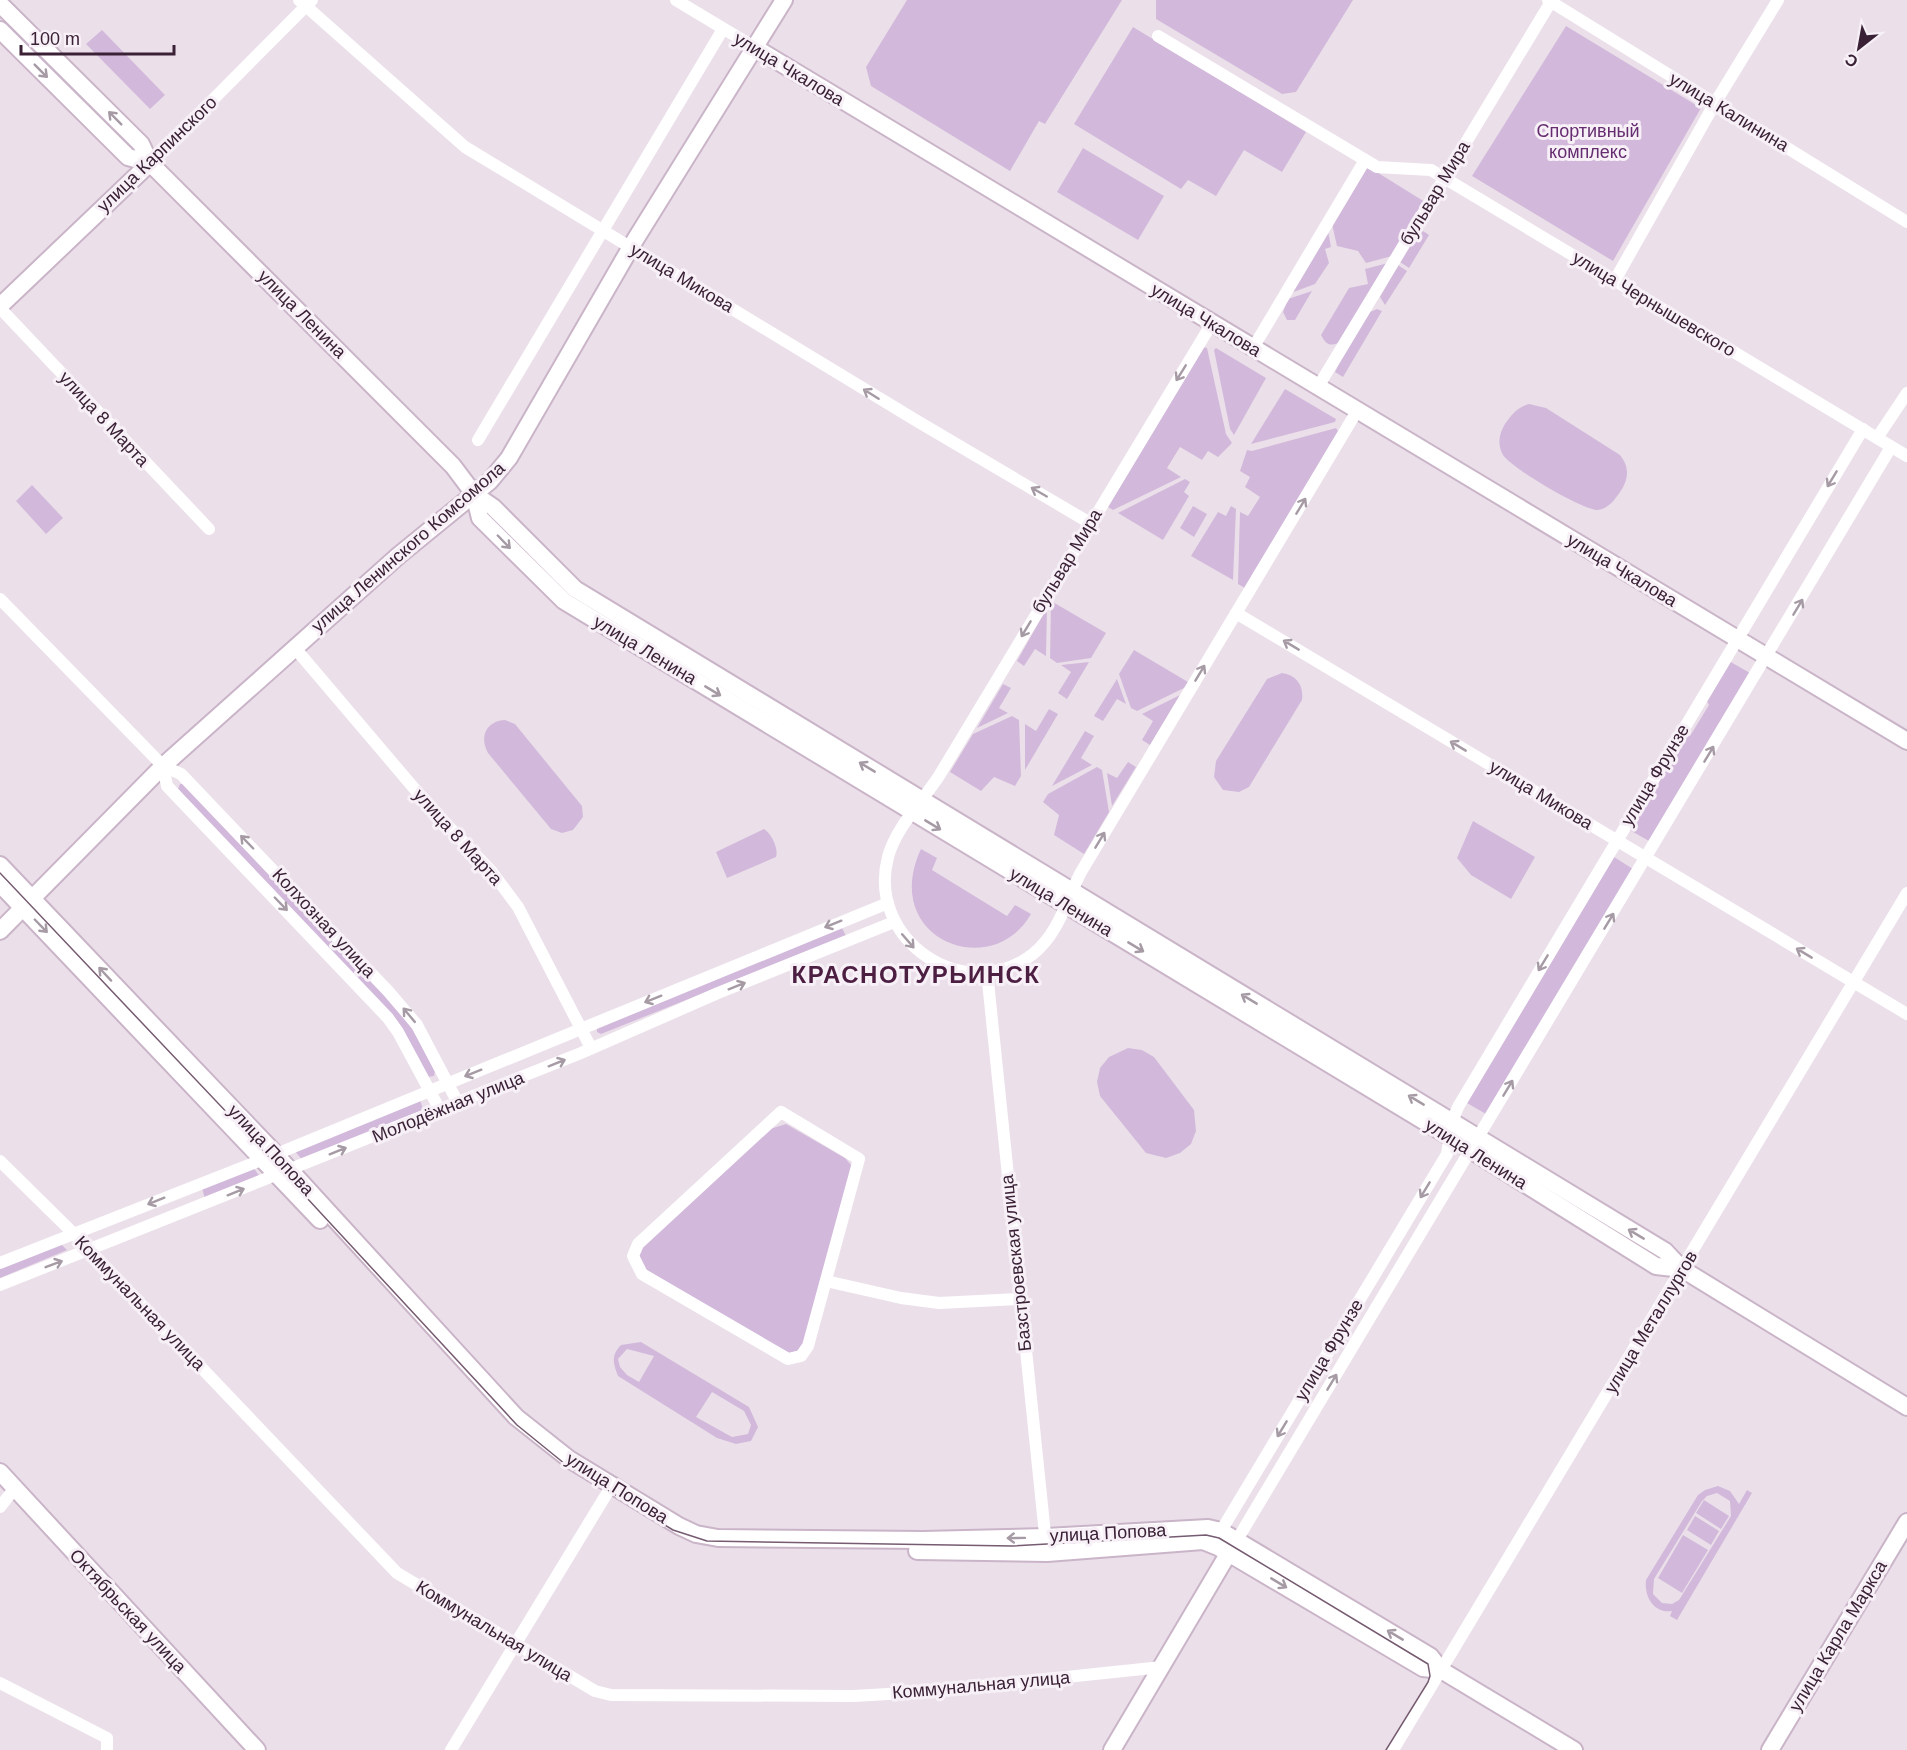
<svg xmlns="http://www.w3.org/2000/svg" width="1907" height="1750" font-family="Helvetica,sans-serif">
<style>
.green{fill:#d2b9db;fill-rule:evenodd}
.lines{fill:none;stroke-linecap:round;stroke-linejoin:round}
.secondary-casing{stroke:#cab4c8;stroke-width:20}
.street{stroke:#fff;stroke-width:12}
.secondary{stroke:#fff;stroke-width:16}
.tram{stroke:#765b71;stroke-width:1.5}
.oneway{stroke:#a69ba5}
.labels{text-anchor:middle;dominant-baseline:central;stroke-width:6;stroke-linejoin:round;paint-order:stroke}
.street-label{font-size:18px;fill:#3a2136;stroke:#f7f0f7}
.park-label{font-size:18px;fill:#652c70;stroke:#f7f0f7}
.district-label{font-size:24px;font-weight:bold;letter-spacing:1.5px;fill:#4c1e42;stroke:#f7f0f7}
</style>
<rect width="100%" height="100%" fill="#ebe0ea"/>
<g class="green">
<path d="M 907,0 L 1122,0 L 1045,124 L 1039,121 L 1010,171 L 871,86 L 866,67 Z"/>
<path d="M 1156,0 L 1353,0 L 1296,92 L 1282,94 L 1156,19 Z"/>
<path d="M 1566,26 L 1701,108 L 1613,261 L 1472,176 Z"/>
<path d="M 1133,27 L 1306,132 L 1282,172 L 1244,150 L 1216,196 L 1188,180 L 1181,189 L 1074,124 Z"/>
<path d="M 102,30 L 165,95 L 150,109 L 86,44 Z"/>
<path d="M 1083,148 L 1164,196 L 1138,240 L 1057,192 Z"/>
<path d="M 1367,166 L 1425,202 L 1392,256 L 1366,263 L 1358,251 L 1337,246 L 1332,224 Z"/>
<path d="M 1420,229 L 1429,235 L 1409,268 L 1400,262 Z"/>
<path d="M 1328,231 L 1331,247 L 1325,249 L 1329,263 L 1315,284 L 1291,293 Z"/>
<path d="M 1388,263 L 1338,343 C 1329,347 1325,343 1321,335 L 1349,288 L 1368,284 L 1365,269 Z"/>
<path d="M 1398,265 L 1407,271 L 1385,305 L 1380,297 Z"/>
<path d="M 1312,291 L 1295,320 L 1287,320 L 1283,312 L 1288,299 Z"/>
<path d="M 1377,309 L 1382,311 L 1343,377 L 1335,372 L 1338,366 L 1370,312 Z"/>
<path d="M 1203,347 L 1207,348 L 1226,434 L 1232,443 L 1218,457 L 1208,451 L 1202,460 L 1180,447 L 1167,468 L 1181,477 L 1113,510 L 1108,507 Z"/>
<path d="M 1216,348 L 1266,378 L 1234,435 L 1230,429 L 1214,350 Z"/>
<path d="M 1285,389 L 1336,419 L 1335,422 L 1251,444 Z"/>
<path d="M 1529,404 L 1546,408 L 1620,455 C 1629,466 1629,477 1622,489 C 1616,498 1610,508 1598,510 C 1584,511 1511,468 1503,455 C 1497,444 1499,434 1505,424 C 1512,414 1517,407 1529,404 Z"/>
<path d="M 1336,428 L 1338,431 L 1245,588 L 1238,584 L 1240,512 L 1248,516 L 1260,497 L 1245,487 L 1250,477 L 1240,471 L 1247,450 L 1252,451 Z"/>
<path d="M 1185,479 L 1190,482 L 1184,492 L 1189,496 L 1163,540 L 1118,513 Z"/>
<path d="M 32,485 L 63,518 L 46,534 L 16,501 Z"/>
<path d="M 1193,506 L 1207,514 L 1194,537 L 1180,528 Z"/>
<path d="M 1231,506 L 1236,509 L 1233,580 L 1191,556 L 1218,512 L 1226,516 Z"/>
<path d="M 1051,601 L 1106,633 L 1091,658 L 1057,663 L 1050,658 Z"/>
<path d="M 1047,608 L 1046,656 L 1035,649 L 1024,666 L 1017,661 Z"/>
<path d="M 1134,650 L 1188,682 L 1184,688 L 1137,711 L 1131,708 L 1119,674 Z"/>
<path d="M 1729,661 L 1750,673 L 1649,841 L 1626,828 L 1683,735 L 1690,736 L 1709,705 L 1706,699 Z"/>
<path d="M 1089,662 L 1067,699 L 1058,693 L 1071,672 L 1061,665 Z"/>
<path d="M 1282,673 C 1296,675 1304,685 1302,700 L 1249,787 L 1239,792 L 1223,790 L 1214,777 L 1216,761 L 1267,679 Z"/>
<path d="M 1117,679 L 1126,704 L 1117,699 L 1103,721 L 1094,716 Z"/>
<path d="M 1003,684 L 1011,688 L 999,708 L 1008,713 L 977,728 Z"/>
<path d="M 1180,695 L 1150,745 L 1142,740 L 1153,721 L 1142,714 Z"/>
<path d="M 1049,709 L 1058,714 L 1025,770 L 1025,724 L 1036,731 Z"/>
<path d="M 1012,716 L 1019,720 L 1021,776 L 1015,786 L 994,777 L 981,791 L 950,772 L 973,734 Z"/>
<path d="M 505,720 L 515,724 L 582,806 L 583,817 L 573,830 L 562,833 L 551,829 L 488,753 C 479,737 486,721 505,720 Z"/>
<path d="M 1085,731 L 1094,736 L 1081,758 L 1092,765 L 1052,786 Z"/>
<path d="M 1128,762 L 1136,767 L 1112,806 L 1107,773 L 1117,778 Z"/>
<path d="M 1097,767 L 1102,770 L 1109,812 L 1084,854 L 1054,835 L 1059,815 L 1043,802 L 1048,794 Z"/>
<path d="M 180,784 L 183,784 L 395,1006 L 413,1030 L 435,1071 L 434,1076 L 428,1077 L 403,1032 L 178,789 Z"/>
<path d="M 1473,821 L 1535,857 L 1511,899 L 1471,875 L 1457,858 Z"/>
<path d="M 764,829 C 771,833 779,849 776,857 L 727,878 L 716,852 Z"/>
<path d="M 921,849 L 937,858 L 932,870 L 1007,916 L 1015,905 L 1031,914 C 992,983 879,939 921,849 Z"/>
<path d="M 1614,857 L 1633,869 L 1486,1114 L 1467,1103 Z"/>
<path d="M 842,928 L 846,936 L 601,1034 L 597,1032 L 597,1028 Z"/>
<path d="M 1128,1048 L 1142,1050 L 1154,1057 L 1194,1110 L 1196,1131 L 1191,1144 L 1180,1153 L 1166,1158 L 1146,1153 L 1100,1096 L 1097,1082 L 1100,1068 L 1109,1057 Z"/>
<path d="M 420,1100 L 423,1109 L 418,1115 L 303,1161 L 294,1150 Z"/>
<path d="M 786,1124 L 845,1158 L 852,1166 L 805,1342 L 799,1350 L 787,1354 L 645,1269 L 639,1256 L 643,1247 L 770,1129 Z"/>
<path d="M 253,1167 L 261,1178 L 205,1199 L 202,1188 Z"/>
<path d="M 61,1244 L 67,1250 L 0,1278 L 0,1268 Z"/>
<path d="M 641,1342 L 749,1407 L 758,1427 L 751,1441 L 736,1444 L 717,1438 L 618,1376 C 613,1363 611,1355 621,1345 ZM 627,1349 L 654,1356 L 639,1382 L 627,1375 L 620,1367 L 618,1359 ZM 712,1392 L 744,1411 L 751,1425 L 748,1434 L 732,1437 L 696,1417 Z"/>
<path d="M 1718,1486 L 1730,1491 L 1739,1504 L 1747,1490 L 1752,1493 L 1677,1620 L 1670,1616 L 1672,1611 C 1654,1614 1644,1597 1646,1580 L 1698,1495 L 1705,1490 ZM 1717,1493 L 1730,1501 L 1731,1516 L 1679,1600 L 1672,1604 L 1662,1603 L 1653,1594 L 1654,1579 L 1702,1501 L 1707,1496 Z"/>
<path d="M 1704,1500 L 1729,1516 L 1721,1529 L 1696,1513 Z"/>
<path d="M 1695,1516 L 1719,1531 L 1711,1545 L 1687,1530 Z"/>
<path d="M 1683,1535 L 1708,1550 L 1682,1593 L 1658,1578 Z"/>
</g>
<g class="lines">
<g class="secondary-casing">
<g id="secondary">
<path d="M 0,4 L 141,144 L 150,163 L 453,466 L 474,494 L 493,507 L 575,589 L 1665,1251 L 1682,1269 L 1907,1407"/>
<path d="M 0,30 L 128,157 L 150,163"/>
<path d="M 754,47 L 1907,741"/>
<path d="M 0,306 L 150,163"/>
<path d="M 474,494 L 480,518 L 564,601 L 1450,1137 L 1656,1266 L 1682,1269"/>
<path d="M 0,865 L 267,1145 L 516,1417 L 569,1459 L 679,1526 L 696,1534 L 718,1538 L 923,1540 L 1046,1537 L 1208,1528 L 1221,1531 L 1430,1656 L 1441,1670 L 1574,1750"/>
<path d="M 0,884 L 320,1220"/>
<path d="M 0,931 L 163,766 L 398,556 L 490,481 L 509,458 L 635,240 L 784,0"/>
<path d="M 0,1472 L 257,1750"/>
<path d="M 917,1551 L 1047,1553 L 1203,1541 L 1218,1547 L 1423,1668 L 1441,1670"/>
<path d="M 1112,1750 L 1234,1544"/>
<path d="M 1770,1750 L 1907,1522"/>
</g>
</g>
<g class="street">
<path d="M 299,0 L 465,147 L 917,421 L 1090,523"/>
<path d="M 676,0 L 754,47"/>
<path d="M 1548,0 L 1907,222"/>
<path d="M 1158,36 L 1377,167 L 1431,170 L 1907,456"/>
<path d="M 150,163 L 312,0"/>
<path d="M 1615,280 L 1715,103 L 1778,0"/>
<path d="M 0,308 L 209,529"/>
<path d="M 1212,323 L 939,776 C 922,802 896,827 888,857 C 866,940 965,1007 1033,954 C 1059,933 1066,901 1081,872 L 1357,411"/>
<path d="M 1253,348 L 1365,160"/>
<path d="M 1318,387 L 1552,0"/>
<path d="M 1877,438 L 1907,393"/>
<path d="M 478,440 L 723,29"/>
<path d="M 0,599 L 163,766 L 181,774 L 388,991 L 417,1025 L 458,1103"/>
<path d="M 1236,613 L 1907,1014"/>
<path d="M 294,647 L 430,807 L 492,872 L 518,907 L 591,1048"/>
<path d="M 163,766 L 167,786 L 388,1018 L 398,1032 L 440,1110"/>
<path d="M 987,972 L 1046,1544"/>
<path d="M 781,1112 L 859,1159 L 808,1346 L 801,1356 L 788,1359 L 642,1274 L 633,1256 L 638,1244 Z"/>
<path d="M 0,1161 L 74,1234 L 397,1573 L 595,1691 L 611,1695 L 853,1696 L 924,1692 L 1162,1667"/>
<path d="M 0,1263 L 269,1157 L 888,903"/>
<path d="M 826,1281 L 901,1298 L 939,1303 L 1020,1299"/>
<path d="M 0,1285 L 581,1053 L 718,993 L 894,922"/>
<path d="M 0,1507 L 15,1488"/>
<path d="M 1219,1539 L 1221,1531 L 1447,1154 L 1452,1122 L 1458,1107 L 1863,429"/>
<path d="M 1237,1540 L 1891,447"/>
<path d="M 0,1683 L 107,1738 L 107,1750"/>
<path d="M 451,1750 L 612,1485"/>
<path d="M 1393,1750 L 1907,893"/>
</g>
<use href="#secondary" class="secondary"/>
<path class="tram" d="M 0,873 L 269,1157 L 517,1425 L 565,1464 L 673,1530 L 707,1541 L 1012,1546 L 1206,1535 L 1219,1538 L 1428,1664 L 1430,1676 L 1428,1682 L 1386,1750"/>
</g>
<defs><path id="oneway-shaft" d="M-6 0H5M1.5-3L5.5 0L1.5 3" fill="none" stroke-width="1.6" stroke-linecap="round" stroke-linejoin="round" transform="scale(1.5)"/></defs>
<g class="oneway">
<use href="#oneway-shaft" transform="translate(41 71) rotate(45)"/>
<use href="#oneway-shaft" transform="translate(115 118) rotate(-135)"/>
<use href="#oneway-shaft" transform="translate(1181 373) rotate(122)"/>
<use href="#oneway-shaft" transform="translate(871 394) rotate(-148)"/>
<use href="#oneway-shaft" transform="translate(1832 479) rotate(121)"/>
<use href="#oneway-shaft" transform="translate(1039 492) rotate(-150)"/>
<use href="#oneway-shaft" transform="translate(1301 506) rotate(-59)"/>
<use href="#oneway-shaft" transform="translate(504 542) rotate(46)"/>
<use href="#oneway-shaft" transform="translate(1798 607) rotate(-59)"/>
<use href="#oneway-shaft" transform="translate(1026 629) rotate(121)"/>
<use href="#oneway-shaft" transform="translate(1291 645) rotate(-149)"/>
<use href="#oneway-shaft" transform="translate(1200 673) rotate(-59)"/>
<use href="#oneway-shaft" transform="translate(713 691) rotate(31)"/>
<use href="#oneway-shaft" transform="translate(1458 746) rotate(-149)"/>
<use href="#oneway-shaft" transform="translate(1709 754) rotate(-59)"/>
<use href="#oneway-shaft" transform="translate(867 767) rotate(-149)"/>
<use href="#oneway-shaft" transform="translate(933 825) rotate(31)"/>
<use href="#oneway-shaft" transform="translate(1100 840) rotate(-59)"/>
<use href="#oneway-shaft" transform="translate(247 842) rotate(-134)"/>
<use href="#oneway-shaft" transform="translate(281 904) rotate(46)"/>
<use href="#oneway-shaft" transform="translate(1609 921) rotate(-59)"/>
<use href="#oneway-shaft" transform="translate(833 924) rotate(158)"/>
<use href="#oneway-shaft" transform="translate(41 926) rotate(46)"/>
<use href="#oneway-shaft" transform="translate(908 941) rotate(49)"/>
<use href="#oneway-shaft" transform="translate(1136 947) rotate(31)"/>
<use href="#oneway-shaft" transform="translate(1804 953) rotate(-149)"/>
<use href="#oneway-shaft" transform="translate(1543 963) rotate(121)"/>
<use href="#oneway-shaft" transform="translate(105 974) rotate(-133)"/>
<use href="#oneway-shaft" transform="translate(737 986) rotate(-22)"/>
<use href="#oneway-shaft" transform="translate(653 999) rotate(158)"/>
<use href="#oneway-shaft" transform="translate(1249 999) rotate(-149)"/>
<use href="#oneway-shaft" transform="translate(409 1015) rotate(-130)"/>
<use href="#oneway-shaft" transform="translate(557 1063) rotate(-22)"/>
<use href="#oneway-shaft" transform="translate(473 1073) rotate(158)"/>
<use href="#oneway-shaft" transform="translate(1508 1088) rotate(-59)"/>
<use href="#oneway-shaft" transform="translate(1416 1100) rotate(-149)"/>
<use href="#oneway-shaft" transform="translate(338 1151) rotate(-22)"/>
<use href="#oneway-shaft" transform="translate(1425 1190) rotate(121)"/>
<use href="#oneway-shaft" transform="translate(236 1192) rotate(-22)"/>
<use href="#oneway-shaft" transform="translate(156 1201) rotate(158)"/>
<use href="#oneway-shaft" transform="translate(1636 1234) rotate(-149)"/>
<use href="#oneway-shaft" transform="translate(54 1264) rotate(-21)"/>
<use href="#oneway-shaft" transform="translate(1332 1382) rotate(-59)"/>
<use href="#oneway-shaft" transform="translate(1282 1429) rotate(121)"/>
<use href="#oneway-shaft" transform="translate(1016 1538) rotate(179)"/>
<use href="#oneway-shaft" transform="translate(1279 1583) rotate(31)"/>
<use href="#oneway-shaft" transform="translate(1395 1635) rotate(-149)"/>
</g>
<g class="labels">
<g class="street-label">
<text transform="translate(789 69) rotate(31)">улица Чкалова</text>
<text transform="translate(1729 112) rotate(31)">улица Калинина</text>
<text transform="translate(157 154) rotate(-44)">улица Карпинского</text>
<text transform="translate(1435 193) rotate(-59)">бульвар Мира</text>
<text transform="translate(682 278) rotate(31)">улица Микова</text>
<text transform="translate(1654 304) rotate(31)">улица Чернышевского</text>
<text transform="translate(302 314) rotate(45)">улица Ленина</text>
<text transform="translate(1206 320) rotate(31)">улица Чкалова</text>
<text transform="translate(104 419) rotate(47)">улица 8 Марта</text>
<text transform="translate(408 547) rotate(-41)">улица Ленинского Комсомола</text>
<text transform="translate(1067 561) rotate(-59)">бульвар Мира</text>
<text transform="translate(1622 570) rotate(31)">улица Чкалова</text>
<text transform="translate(645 650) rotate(31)">улица Ленина</text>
<text transform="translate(1655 775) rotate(-59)">улица Фрунзе</text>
<text transform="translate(1541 795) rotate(31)">улица Микова</text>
<text transform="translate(458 837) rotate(48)">улица 8 Марта</text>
<text transform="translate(1061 902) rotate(31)">улица Ленина</text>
<text transform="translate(324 923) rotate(47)">Колхозная улица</text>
<text transform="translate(448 1107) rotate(-22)">Молодёжная улица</text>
<text transform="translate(271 1150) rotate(47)">улица Попова</text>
<text transform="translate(1476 1154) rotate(32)">улица Ленина</text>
<text transform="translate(1016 1263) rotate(-96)">Базстроевская улица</text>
<text transform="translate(140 1303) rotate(46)">Коммунальная улица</text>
<text transform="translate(1651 1322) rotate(-59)">улица Металлургов</text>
<text transform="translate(1329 1350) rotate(-59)">улица Фрунзе</text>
<text transform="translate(617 1488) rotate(32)">улица Попова</text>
<text transform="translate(1108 1533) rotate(-3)">улица Попова</text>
<text transform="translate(128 1611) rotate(47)">Октябрьская улица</text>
<text transform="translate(494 1631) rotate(31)">Коммунальная улица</text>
<text transform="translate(1838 1636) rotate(-59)">улица Карла Маркса</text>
<text transform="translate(981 1685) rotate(-5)">Коммунальная улица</text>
</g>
<g class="park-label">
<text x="1588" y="131">Спортивный<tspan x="1588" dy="21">комплекс</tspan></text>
</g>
<g class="district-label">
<text x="916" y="974">КРАСНОТУРЬИНСК</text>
</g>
</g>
<g transform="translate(1859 48) rotate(211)" stroke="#f7f0f7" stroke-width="4.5" paint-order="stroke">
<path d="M0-4.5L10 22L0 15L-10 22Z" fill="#3a2136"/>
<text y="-9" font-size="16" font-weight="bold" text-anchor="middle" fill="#3a2136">С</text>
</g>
<path d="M21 45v9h153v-9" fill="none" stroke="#3a2136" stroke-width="3"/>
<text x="30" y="45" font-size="18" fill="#3a2136" stroke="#f7f0f7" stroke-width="4.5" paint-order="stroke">100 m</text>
</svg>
